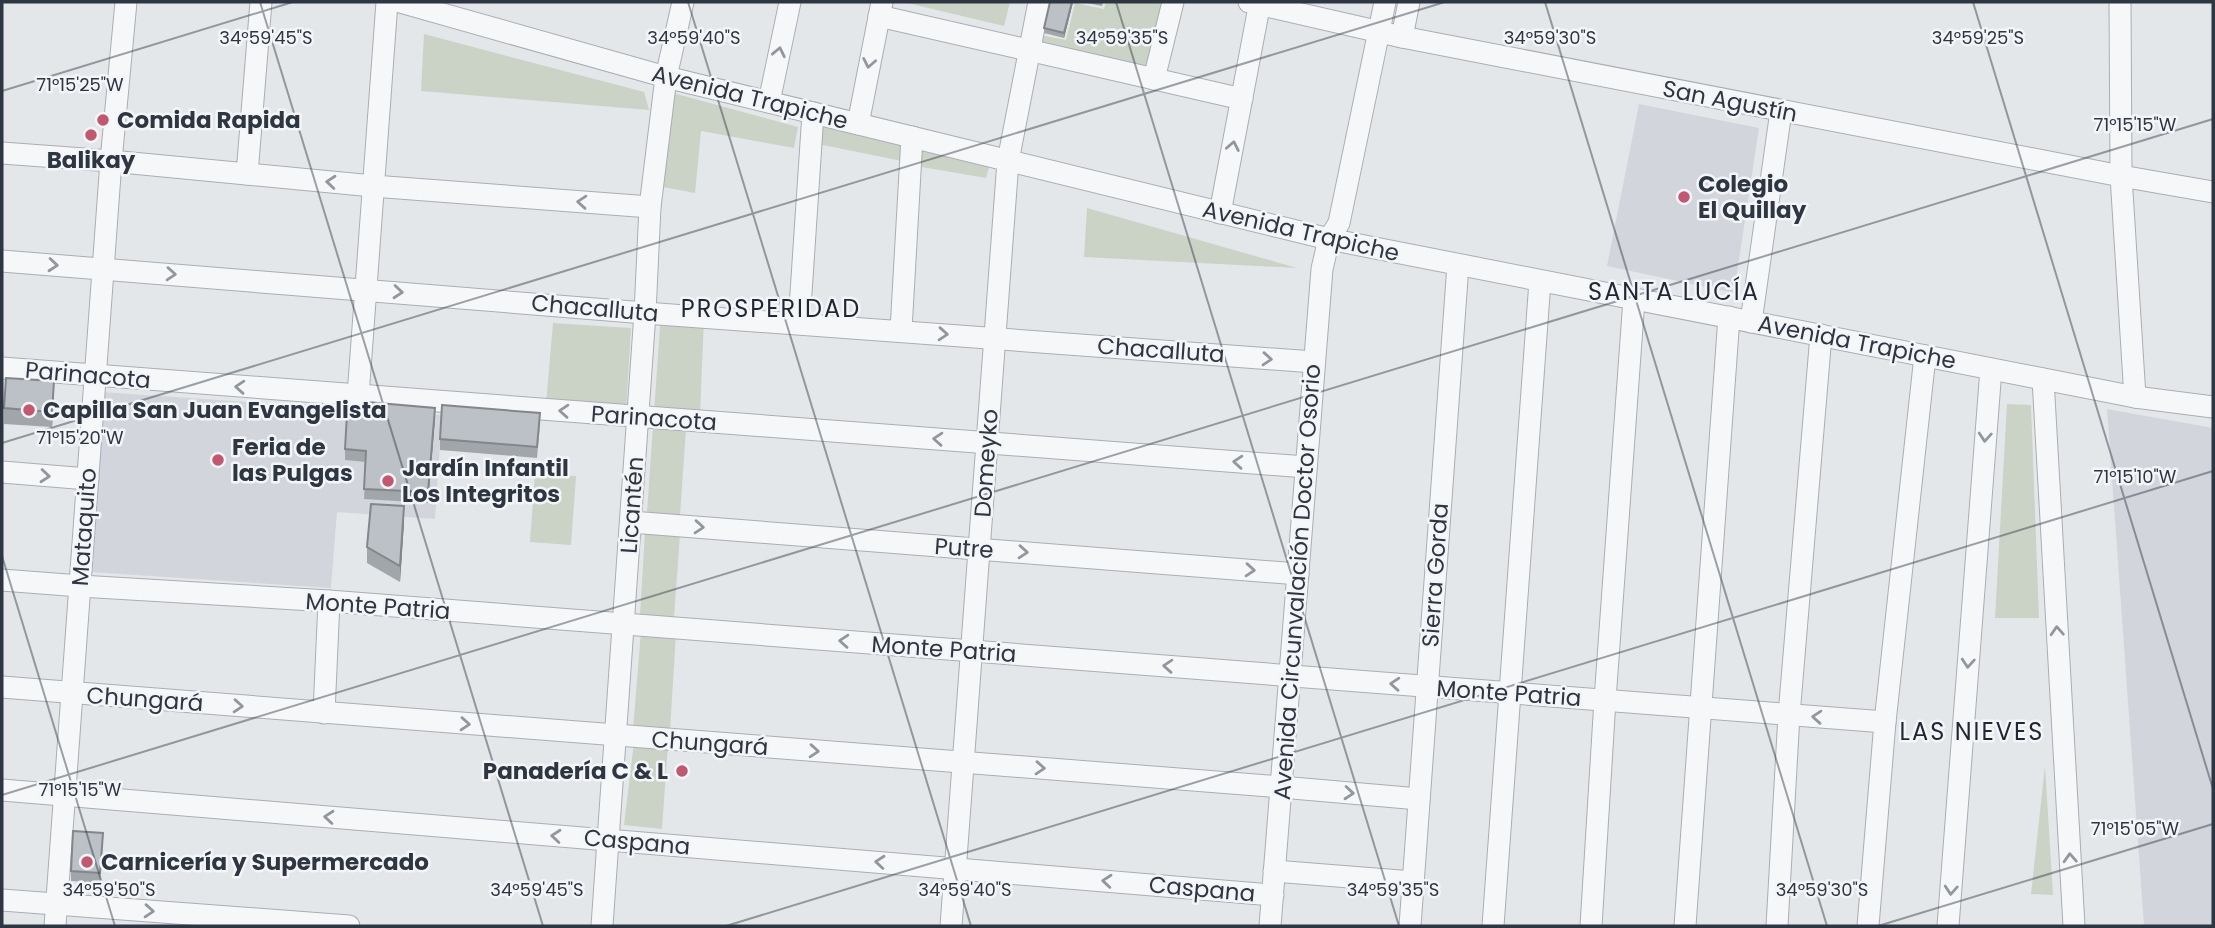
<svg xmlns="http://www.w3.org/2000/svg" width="2215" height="928" font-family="Poppins,sans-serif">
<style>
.built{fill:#d2d6dc}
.green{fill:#cad3c6}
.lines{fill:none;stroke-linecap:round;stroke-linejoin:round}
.minor-casing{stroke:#a9aeb4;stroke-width:23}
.minor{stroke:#f6f7f9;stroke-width:21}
.wall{fill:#a1a6aa}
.shaded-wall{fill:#83878b}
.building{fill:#bbc1c6;stroke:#83878b;stroke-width:2}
.oneway{stroke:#92969d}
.ticks{fill:none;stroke:#2d3641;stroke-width:2;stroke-opacity:0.45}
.poi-dot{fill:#c15771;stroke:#f3f5f8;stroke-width:2.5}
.labels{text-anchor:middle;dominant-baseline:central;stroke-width:5;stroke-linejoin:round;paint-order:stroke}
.street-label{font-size:23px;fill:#2d3641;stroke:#f3f5f8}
.poi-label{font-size:23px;font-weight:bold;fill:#2d3641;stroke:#f3f5f8;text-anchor:start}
.neighbourhood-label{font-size:24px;letter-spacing:2px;fill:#1f2732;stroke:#f3f5f8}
.ticks-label{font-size:18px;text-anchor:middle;fill:#2d3641;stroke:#f3f5f8;stroke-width:5;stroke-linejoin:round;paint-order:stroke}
</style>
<rect width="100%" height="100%" fill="#e4e7ea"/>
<g class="built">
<path d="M 1639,104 L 1759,128 L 1734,293 L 1607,266 Z"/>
<path d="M 101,392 L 442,415 L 435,519 L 337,512 L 331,588 L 90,572 Z"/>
<path d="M 2107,409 L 2213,428 L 2213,926 L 2144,926 Z"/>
</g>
<g class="green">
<path d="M 903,2 L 1010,2 L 1004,26 Z"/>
<path d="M 1106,2 L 1171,2 L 1152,76 L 1031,51 L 1035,34 L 1066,40 L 1075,3 L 1104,9 Z"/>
<path d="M 424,34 L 644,92 L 649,110 L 421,91 Z"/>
<path d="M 673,93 L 798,127 L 794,148 L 701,131 L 695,193 L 663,187 Z"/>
<path d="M 819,125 L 903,145 L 902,161 L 818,144 Z"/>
<path d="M 919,149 L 990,164 L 986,178 L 916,166 Z"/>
<path d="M 1087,208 L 1297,268 L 1084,257 Z"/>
<path d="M 661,313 L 704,318 L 700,415 L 654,412 Z"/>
<path d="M 553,323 L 631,328 L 626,411 L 546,404 Z"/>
<path d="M 2007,404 L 2031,405 L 2039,618 L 1995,618 Z"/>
<path d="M 653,426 L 686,429 L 680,516 L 647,513 Z"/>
<path d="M 535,473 L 576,476 L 571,545 L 530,542 Z"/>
<path d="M 645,533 L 680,534 L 674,618 L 640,614 Z"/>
<path d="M 641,631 L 676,633 L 670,731 L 633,730 Z"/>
<path d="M 634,742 L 668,744 L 662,829 L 624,825 Z"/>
<path d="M 2045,766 L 2053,895 L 2031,894 Z"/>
</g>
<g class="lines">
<g class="minor-casing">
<g id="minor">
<path d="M 400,2 L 666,77 L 1329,239 L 2135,397 L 2213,407"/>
<path d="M 1249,2 L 1402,37 L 2121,176 L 2213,192"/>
<path d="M 2120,2 L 2121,176 L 2135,397"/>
<path d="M 879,16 L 1242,99"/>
<path d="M 1402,37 L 1409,2"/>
<path d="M 1154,79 L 1173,2"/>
<path d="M 769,102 L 790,2"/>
<path d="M 858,124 L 882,2"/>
<path d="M 2,153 L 111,161 L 373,186 L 650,207"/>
<path d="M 247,174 L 261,2"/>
<path d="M 1220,213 L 1260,2"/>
<path d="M 2,261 L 645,313 L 1314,362"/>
<path d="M 1751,322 L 1781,111"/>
<path d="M 799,323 L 813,113"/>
<path d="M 901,330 L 912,137"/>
<path d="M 2,368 L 1306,467"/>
<path d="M 2043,379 L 2074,926"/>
<path d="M 358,396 L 387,2"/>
<path d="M 2,472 L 88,479"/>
<path d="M 631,522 L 1298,574"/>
<path d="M 2,580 L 80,586 L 329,601 L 1885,722"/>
<path d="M 2,687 L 1281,787 L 1419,799"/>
<path d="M 324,713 L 329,601"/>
<path d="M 2,790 L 1273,895"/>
<path d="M 1274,871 L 1413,882"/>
<path d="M 2,900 L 349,926"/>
<path d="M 55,926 L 111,161 L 126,2"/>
<path d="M 602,926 L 645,313 L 650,207 L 666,77 L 683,2"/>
<path d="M 951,926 L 1008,161 L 1039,2"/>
<path d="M 1270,926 L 1322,269 L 1329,239 L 1339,223 L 1385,2"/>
<path d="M 1410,926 L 1458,265"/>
<path d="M 1493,926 L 1540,281"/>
<path d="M 1591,926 L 1605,700 L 1634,299"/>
<path d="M 1685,926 L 1729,317"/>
<path d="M 1777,926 L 1789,715 L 1821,335"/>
<path d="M 1868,926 L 1885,722 L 1925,356"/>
<path d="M 1948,926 L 1991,369"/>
</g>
</g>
<use href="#minor" class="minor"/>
</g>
<g class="wall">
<path d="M 1073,2 L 1064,38 L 1044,33 L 1044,28 Z"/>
<path d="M 1082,2 L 1103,2 L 1102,6 Z"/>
<path d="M 54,397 L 52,427 L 4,424 L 4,408 Z"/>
<path d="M 366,416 L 435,418 L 428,503 L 364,499 L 366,462 L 345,460 L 345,449 Z"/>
<path d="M 540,424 L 537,458 L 440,450 L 440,439 Z"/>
<path d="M 404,522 L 400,582 L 367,563 L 367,547 Z"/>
<path d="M 103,843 L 100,883 L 71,881 L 71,871 Z"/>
</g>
<g class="shaded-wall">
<path d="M 1072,2 L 1073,2 L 1064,38 L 1064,33 Z"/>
<path d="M 54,381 L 54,397 L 52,427 L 52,412 Z"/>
<path d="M 435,408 L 435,418 L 428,503 L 428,492 Z"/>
<path d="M 404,506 L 404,522 L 400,582 L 400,566 Z"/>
</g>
<g class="building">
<path d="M 1050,2 L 1072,2 L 1064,33 L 1044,28 Z"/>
<path d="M 6,378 L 54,381 L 52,412 L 4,408 Z"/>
<path d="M 367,402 L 435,408 L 428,492 L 364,489 L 366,451 L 345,449 L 347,414 L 366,416 Z"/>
<path d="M 442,405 L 540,413 L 537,447 L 440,439 Z"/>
<path d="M 371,504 L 404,506 L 400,566 L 367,547 Z"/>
<path d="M 73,831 L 103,833 L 100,873 L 71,871 Z"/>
</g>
<defs><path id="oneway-chevron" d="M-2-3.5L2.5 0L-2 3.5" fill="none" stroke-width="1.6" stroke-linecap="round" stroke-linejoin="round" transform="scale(1.75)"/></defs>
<g class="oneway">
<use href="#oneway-chevron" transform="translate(779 52) rotate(-78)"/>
<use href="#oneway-chevron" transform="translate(869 63) rotate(101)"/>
<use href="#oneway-chevron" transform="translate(1233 146) rotate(-79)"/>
<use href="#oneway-chevron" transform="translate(331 182) rotate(-175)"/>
<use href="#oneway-chevron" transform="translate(582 202) rotate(-176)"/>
<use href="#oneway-chevron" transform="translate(53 265) rotate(5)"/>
<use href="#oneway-chevron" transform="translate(171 274) rotate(4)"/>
<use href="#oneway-chevron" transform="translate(398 292) rotate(5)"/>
<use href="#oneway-chevron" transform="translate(943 334) rotate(4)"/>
<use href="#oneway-chevron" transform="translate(1267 359) rotate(4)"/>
<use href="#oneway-chevron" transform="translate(240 387) rotate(-176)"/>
<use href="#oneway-chevron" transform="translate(564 411) rotate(-176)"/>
<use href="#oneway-chevron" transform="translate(1985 437) rotate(94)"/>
<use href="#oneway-chevron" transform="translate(938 439) rotate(-176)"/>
<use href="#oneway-chevron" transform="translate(1238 462) rotate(-176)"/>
<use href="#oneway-chevron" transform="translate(45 476) rotate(5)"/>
<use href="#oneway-chevron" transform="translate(699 527) rotate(4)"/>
<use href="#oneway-chevron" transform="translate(1023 552) rotate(4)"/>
<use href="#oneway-chevron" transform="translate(1250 570) rotate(4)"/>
<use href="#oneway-chevron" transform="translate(2057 631) rotate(-93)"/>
<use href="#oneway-chevron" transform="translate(844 641) rotate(-176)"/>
<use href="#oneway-chevron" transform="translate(1968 663) rotate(94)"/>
<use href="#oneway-chevron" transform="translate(1168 666) rotate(-176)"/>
<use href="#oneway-chevron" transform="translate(1395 684) rotate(-176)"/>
<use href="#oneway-chevron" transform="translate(238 706) rotate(4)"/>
<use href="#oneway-chevron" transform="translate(1817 717) rotate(-176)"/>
<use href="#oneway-chevron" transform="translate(465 724) rotate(4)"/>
<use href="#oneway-chevron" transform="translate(814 751) rotate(4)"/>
<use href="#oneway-chevron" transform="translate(1040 768) rotate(4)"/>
<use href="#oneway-chevron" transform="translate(1349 793) rotate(5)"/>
<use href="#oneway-chevron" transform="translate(329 817) rotate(-175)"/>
<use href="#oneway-chevron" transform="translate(556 836) rotate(-175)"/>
<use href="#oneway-chevron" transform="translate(2070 858) rotate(-93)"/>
<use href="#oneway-chevron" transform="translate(880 862) rotate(-175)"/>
<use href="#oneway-chevron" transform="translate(1107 881) rotate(-175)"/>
<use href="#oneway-chevron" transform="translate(1951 890) rotate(94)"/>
<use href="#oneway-chevron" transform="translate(149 911) rotate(4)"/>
</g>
<path class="ticks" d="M 260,2 L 543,926M 688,2 L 971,926M 1116,2 L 1399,926M 1545,2 L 1827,926M 1973,2 L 2213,789M 2,91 L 293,2M 2,443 L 1445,2M 2,556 L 115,926M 2,795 L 2213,119M 726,926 L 2213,471M 1878,926 L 2213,824"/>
<g class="poi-dot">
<circle cx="103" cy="120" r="7"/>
<circle cx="91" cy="135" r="7"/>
<circle cx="1684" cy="197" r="7"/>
<circle cx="29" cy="410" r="7"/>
<circle cx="218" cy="460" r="7"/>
<circle cx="388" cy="481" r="7"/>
<circle cx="682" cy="771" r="7"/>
<circle cx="87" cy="862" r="7"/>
</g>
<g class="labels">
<g class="street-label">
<text transform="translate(750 97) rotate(14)">Avenida Trapiche</text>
<text transform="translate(1730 101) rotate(11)">San Agustín</text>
<text transform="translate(1301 231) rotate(13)">Avenida Trapiche</text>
<text transform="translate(595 308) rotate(5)">Chacalluta</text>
<text transform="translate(1857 342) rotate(11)">Avenida Trapiche</text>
<text transform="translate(1161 350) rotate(4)">Chacalluta</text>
<text transform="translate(88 375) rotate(5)">Parinacota</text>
<text transform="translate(654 418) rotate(4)">Parinacota</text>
<text transform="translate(986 463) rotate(-86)">Domeyko</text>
<text transform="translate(632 505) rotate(-86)">Licantén</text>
<text transform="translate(84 527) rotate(-86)">Mataquito</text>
<text transform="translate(964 548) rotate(4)">Putre</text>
<text transform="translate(1435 575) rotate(-86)">Sierra Gorda</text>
<text transform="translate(1297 582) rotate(-86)">Avenida Circunvalación Doctor Osorio</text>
<text transform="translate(378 606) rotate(4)">Monte Patria</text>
<text transform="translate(944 649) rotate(4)">Monte Patria</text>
<text transform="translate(1509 693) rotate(4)">Monte Patria</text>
<text transform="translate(145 699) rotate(4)">Chungará</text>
<text transform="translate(710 743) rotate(4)">Chungará</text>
<text transform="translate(637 842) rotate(5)">Caspana</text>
<text transform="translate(1202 889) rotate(5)">Caspana</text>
</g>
<g class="poi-label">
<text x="117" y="120">Comida Rapida</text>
<text x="91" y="160" text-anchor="middle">Balikay</text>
<text x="1698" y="184">Colegio<tspan x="1698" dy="26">El Quillay</tspan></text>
<text x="43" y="410">Capilla San Juan Evangelista</text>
<text x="232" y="447">Feria de<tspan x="232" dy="26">las Pulgas</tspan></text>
<text x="402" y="468">Jardín Infantil<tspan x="402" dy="26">Los Integritos</tspan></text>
<text x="668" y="771" text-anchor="end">Panadería C &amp; L</text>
<text x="101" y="862">Carnicería y Supermercado</text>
</g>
<g class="neighbourhood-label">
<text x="1674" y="291">SANTA LUCÍA</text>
<text x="771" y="308">PROSPERIDAD</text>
<text x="1972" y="731">LAS NIEVES</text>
</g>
</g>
<g class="ticks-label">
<text x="266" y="44">34°59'45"S</text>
<text x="694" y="44">34°59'40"S</text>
<text x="1122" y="44">34°59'35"S</text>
<text x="1550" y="44">34°59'30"S</text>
<text x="1978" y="44">34°59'25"S</text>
<text x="80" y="91">71°15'25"W</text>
<text x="2135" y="131">71°15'15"W</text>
<text x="80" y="444">71°15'20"W</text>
<text x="2135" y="483">71°15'10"W</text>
<text x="80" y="796">71°15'15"W</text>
<text x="2135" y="835">71°15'05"W</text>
<text x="109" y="896">34°59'50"S</text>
<text x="537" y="896">34°59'45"S</text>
<text x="965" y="896">34°59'40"S</text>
<text x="1393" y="896">34°59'35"S</text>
<text x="1822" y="896">34°59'30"S</text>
</g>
<rect width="2215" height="928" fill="none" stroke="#2d3641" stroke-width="7"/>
</svg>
